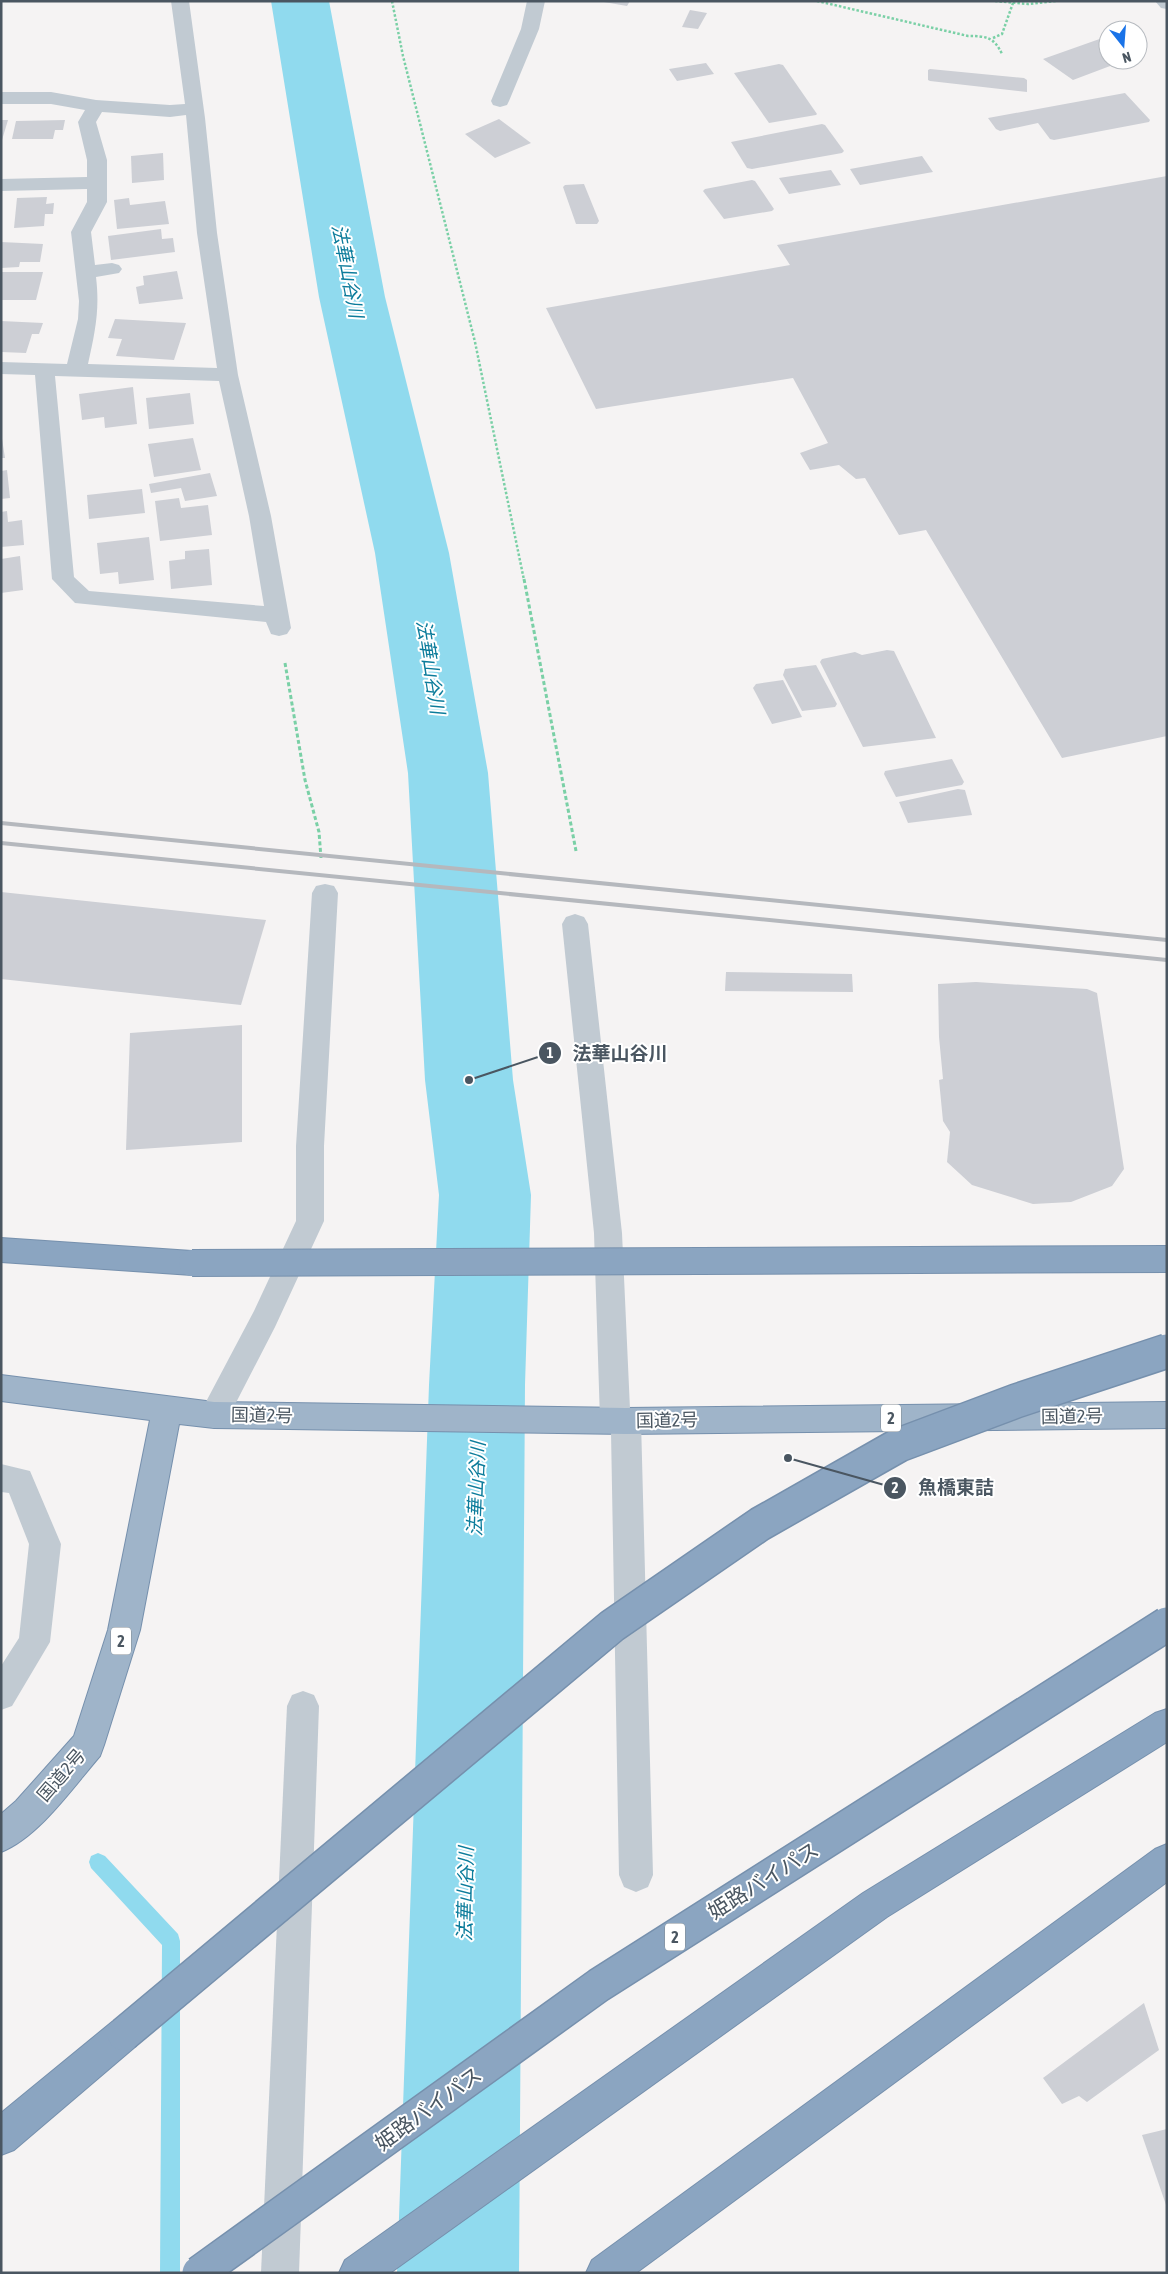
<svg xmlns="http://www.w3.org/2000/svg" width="1168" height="2274" font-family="'Asap Condensed','Noto Sans JP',sans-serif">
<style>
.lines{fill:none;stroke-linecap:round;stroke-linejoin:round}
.stream{fill:#90daee;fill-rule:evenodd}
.river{fill:#90daee;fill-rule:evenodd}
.building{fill:#cdcfd5}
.trunk-casing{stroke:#7690ad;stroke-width:2}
.motorway-casing{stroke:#7690ad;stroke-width:2}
.path-far1{stroke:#7ad0a6;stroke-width:2.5;stroke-dasharray:2.5 2;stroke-linecap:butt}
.path{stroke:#7ad0a6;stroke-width:3;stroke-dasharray:4 2.5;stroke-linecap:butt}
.minor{fill:#c1cad2;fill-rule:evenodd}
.trunk{fill:#9fb4c9;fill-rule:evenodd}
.motorway{fill:#8ba5c1;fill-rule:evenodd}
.rail{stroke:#b5b8bd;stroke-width:4}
.motorway-bridge-far1-casing{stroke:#7690ad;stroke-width:28;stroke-linecap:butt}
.motorway-bridge-casing{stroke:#7690ad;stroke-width:36;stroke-linecap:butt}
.motorway-bridge-far1{stroke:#8ba5c1;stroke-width:26}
.motorway-bridge{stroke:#8ba5c1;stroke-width:33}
.labels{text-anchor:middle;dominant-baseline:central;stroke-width:4;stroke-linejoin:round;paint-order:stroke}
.shield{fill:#fff;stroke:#808990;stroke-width:1}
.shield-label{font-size:16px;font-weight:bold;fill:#4a5661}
.street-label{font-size:18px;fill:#4a5661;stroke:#fff}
.water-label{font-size:19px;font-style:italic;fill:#0c7c9b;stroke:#fff}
.near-street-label{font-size:21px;fill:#4a5661;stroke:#fff}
.leader{fill:none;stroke:#4a5661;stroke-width:2}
.callout-dot{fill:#4a5661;stroke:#fff;stroke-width:2}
.mark-label{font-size:15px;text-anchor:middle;font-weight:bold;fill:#fff}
.callout-label{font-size:19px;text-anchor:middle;font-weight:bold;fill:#4a5661;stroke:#fff;stroke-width:4;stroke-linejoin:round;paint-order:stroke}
</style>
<rect width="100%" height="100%" fill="#f5f3f3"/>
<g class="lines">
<path class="stream" d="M 98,1853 L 105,1856 L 178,1934 L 180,1941 L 180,2273 L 160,2273 L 162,1945 L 91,1868 L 89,1862 L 91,1856 Z"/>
<path class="river" d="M 271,1 L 329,1 L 385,297 L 449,553 L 488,773 L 513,1080 L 531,1195 L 525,1385 L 519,2273 L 397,2273 L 429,1385 L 439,1195 L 425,1080 L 408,773 L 375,553 L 319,297 Z"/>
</g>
<g class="building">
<path d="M 598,1 L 630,1 L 627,6 Z"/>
<path d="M 690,10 L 707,13 L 698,29 L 682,27 Z"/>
<path d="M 1108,36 L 1108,60 L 1126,60 L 1073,80 L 1043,59 Z"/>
<path d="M 706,63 L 714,74 L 677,81 L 669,69 Z"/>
<path d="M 779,64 L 783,65 L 817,114 L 816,115 L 769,123 L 734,73 Z"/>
<path d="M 930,69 L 1024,78 L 1027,80 L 1027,92 L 930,81 L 928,80 L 928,70 Z"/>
<path d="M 1125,93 L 1150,120 L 1149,122 L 1054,140 L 1050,139 L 1038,123 L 1000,131 L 996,129 L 988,118 Z"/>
<path d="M 499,119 L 531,143 L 495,158 L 465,134 Z"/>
<path d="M 1,120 L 8,120 L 2,140 L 1,140 Z"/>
<path d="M 65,120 L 63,130 L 55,130 L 53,139 L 12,139 L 16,121 Z"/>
<path d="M 822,124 L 825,125 L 844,151 L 842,153 L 752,169 L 747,168 L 731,142 Z"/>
<path d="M 163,153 L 164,180 L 132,183 L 131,156 Z"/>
<path d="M 922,156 L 933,172 L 860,185 L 850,169 Z"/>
<path d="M 831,170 L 841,185 L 789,194 L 779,178 Z"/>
<path d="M 1167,176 L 1167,736 L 1062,758 L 926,530 L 899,535 L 865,478 L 856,479 L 839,465 L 810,470 L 800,453 L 828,443 L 793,378 L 596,409 L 546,308 L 790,265 L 777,245 Z"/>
<path d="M 752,180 L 755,181 L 774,209 L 772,211 L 724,219 L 703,191 L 705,189 Z"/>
<path d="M 584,184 L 599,221 L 597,224 L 576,224 L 563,187 L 565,185 Z"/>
<path d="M 47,197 L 46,204 L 54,203 L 53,214 L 45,214 L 44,226 L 14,228 L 17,198 Z"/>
<path d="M 129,198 L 130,205 L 165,201 L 169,224 L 117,229 L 114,200 Z"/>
<path d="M 161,229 L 162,239 L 173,238 L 175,252 L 111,260 L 108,236 Z"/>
<path d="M 1,242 L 43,244 L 40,262 L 20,262 L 19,267 L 1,268 Z"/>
<path d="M 177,271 L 183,299 L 139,304 L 136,287 L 144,285 L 143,276 Z"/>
<path d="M 1,272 L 43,272 L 36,300 L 1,300 Z"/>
<path d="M 115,319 L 186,323 L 174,360 L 116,356 L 122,339 L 108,338 Z"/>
<path d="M 1,321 L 43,323 L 39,334 L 32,334 L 26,353 L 1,352 Z"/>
<path d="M 133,387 L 137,424 L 105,428 L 104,417 L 82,420 L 79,394 Z"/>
<path d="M 190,393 L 194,424 L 149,429 L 146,398 Z"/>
<path d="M 1,432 L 5,458 L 1,458 Z"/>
<path d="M 193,438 L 201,470 L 154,477 L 148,444 Z"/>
<path d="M 7,470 L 10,498 L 1,499 L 1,471 Z"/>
<path d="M 210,473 L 217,496 L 185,501 L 181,488 L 151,493 L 149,484 Z"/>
<path d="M 142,489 L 145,513 L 89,519 L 87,495 Z"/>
<path d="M 179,498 L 181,508 L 208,505 L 212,535 L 160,541 L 155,501 Z"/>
<path d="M 7,511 L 8,522 L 22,520 L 24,545 L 1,547 L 1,512 Z"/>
<path d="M 149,537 L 154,580 L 119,584 L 118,572 L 100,574 L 97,543 Z"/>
<path d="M 209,549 L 212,585 L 171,589 L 169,561 L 185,559 L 185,551 Z"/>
<path d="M 20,556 L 23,590 L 1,593 L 1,559 Z"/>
<path d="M 887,650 L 894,651 L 936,738 L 863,747 L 820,662 L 822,659 L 855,652 L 862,655 Z"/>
<path d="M 816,665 L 837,704 L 835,707 L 802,711 L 783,675 L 785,669 Z"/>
<path d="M 783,680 L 802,717 L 772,724 L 753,688 L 756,684 Z"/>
<path d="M 952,759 L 964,782 L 962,785 L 896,797 L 884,774 L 885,771 Z"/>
<path d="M 958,789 L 965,790 L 972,815 L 908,823 L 899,802 Z"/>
<path d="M 1,892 L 266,920 L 241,1005 L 1,979 Z"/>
<path d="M 726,972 L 852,974 L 853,992 L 725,991 Z"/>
<path d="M 976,982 L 1087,989 L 1097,993 L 1124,1169 L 1112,1186 L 1071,1202 L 1033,1204 L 972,1185 L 947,1162 L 950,1132 L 943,1121 L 939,1080 L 943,1079 L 939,1037 L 938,984 Z"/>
<path d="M 242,1025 L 242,1142 L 126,1150 L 130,1033 Z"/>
<path d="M 1144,2003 L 1159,2050 L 1087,2102 L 1079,2096 L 1062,2104 L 1043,2078 Z"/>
<path d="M 1167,2129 L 1167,2205 L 1166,2205 L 1142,2135 Z"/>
</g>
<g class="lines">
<g class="trunk-casing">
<path id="trunk" d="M 1,1375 L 214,1402 L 626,1408 L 1167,1402 L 1167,1428 L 626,1434 L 214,1428 L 179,1424 L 140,1630 L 104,1745 L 100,1756 C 73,1787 39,1837 1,1852 L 1,1814 L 16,1801 L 74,1736 L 108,1630 L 150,1420 L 1,1401 Z"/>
</g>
<g class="motorway-casing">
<g id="motorway">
<path d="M 1,1238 L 192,1251 L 202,1255 L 206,1263 L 202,1271 L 192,1275 L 1,1262 Z"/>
<path d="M 1167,1709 L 1167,1742 L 887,1917 L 390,2273 L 339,2273 L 345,2260 L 863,1893 L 1155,1713 Z"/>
<path d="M 1167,1844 L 1167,1882 L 636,2273 L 586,2273 L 592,2260 L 1155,1849 Z"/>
<path d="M 124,2016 L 136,2022 L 142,2034 L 136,2046 L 14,2150 L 1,2155 L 1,2113 L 112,2022 Z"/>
</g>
</g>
<g class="path-far1">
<path d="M 392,1 L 403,56 L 475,342 L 524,580"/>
<path d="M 817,1 L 968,36 C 986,36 994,37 1002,54"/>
<path d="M 995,1 L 1028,4 L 1056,1"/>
<path d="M 993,38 L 1002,34 L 1013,3"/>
</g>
<g class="path">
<path d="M 524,579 L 576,851"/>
<path d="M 285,663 L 305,780 L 319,832 L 321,858"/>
</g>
<g class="minor">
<path d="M 171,1 L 189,1 L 205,118 L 217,233 L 238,375 L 271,516 L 291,628 L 287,634 L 279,636 L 271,634 L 266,622 L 75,603 L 52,579 L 35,375 L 1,374 L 1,362 L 67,364 L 78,319 L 79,301 L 71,232 L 87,202 L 87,189 L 1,191 L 1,179 L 87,177 L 87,160 L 78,122 L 85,110 L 51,104 L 1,104 L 1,92 L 51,92 L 96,100 L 170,105 L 185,104 ZM 102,112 L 170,117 L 186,115 L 197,233 L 217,368 L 88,364 C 95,332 100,310 96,277 L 119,273 L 122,269 L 119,265 L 112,263 L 95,265 L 91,232 L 107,202 L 107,160 L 96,122 ZM 55,376 L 219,381 L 249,516 L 264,606 L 89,591 L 74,577 Z"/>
<path d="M 527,1 L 545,1 L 539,29 L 509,101 L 507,105 L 500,107 L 493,105 L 491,101 L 521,29 Z"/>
<path d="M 1155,1 L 1167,1 L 1167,9 L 1161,8 Z"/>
<path d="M 325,884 L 334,886 L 338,893 L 324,1146 L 324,1221 L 275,1327 L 225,1424 L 214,1428 L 203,1424 L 199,1415 L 254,1311 L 296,1221 L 296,1146 L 312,893 L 316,886 Z"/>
<path d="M 575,914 L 584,917 L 588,924 L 622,1233 L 630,1409 L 637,1412 L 641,1421 L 653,1875 L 648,1887 L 636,1892 L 624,1887 L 619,1875 L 611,1432 L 604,1429 L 600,1420 L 594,1233 L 562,924 L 566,917 Z"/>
<path d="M 1,1464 L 30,1471 L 61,1544 L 50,1642 L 12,1706 L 1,1710 L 1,1666 L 19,1638 L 29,1544 L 9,1493 L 1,1492 Z"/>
<path d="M 303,1691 L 314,1695 L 319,1706 L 299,2273 L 261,2273 L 287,1706 L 292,1695 Z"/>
</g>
<use href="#trunk" class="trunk"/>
<use href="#motorway" class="motorway"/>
<g class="rail">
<path d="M 1,823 L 1167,940"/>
<path d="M 1,843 L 1167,960"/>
</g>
<g class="motorway-bridge-far1-casing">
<path id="motorway-bridge-far1" d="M 192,1263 L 1167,1259"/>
</g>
<g class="motorway-bridge-casing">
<g id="motorway-bridge">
<path d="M 124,2034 L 612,1626 L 760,1524 L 899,1445 L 1016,1401 L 1167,1351"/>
<path d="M 199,2273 L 599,1985 L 1167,1624"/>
</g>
</g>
<use href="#motorway-bridge-far1" class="motorway-bridge-far1"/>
<use href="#motorway-bridge" class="motorway-bridge"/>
</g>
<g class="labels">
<g class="shield">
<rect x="881" y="1404.5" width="20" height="27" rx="4"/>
<rect x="111" y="1627.5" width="20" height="27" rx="4"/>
<rect x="665" y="1923.5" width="20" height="27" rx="4"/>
</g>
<g class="shield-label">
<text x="891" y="1418">2</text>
<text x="121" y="1641">2</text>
<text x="675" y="1937">2</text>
</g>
<g class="street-label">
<text transform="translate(262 1415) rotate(1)">国道2号</text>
<text transform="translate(1072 1416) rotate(-1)">国道2号</text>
<text transform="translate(667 1420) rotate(-1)">国道2号</text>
<text transform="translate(61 1775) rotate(-49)">国道2号</text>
</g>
<g class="water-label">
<text transform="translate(348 271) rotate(79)">法華山谷川</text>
<text transform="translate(431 667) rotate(81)">法華山谷川</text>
<text transform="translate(476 1489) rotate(-88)">法華山谷川</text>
<text transform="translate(465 1894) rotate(-89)">法華山谷川</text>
</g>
<g class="near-street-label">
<text transform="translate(763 1880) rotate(-32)">姫路バイパス</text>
<text transform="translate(428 2108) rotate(-36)">姫路バイパス</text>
</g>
</g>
<path class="leader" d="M469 1080L550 1053M788 1458L895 1488"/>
<g class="callout-dot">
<circle cx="469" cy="1080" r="5"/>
<circle cx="788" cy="1458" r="5"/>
<circle cx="550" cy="1053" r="12"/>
<circle cx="895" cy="1488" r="12"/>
</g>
<g class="mark-label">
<text x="550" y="1058">1</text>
<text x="895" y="1493">2</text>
</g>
<g class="callout-label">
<text x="620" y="1060">法華山谷川</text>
<text x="956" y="1494">魚橋東詰</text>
</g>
<rect width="1168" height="2274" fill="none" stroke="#4a5661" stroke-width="5"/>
<g transform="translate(1123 45) rotate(163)"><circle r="24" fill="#ffffff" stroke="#b7bbc0"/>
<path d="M0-4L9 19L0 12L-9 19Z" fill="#1a73e8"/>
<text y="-8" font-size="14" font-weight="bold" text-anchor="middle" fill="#4a5661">N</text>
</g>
</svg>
